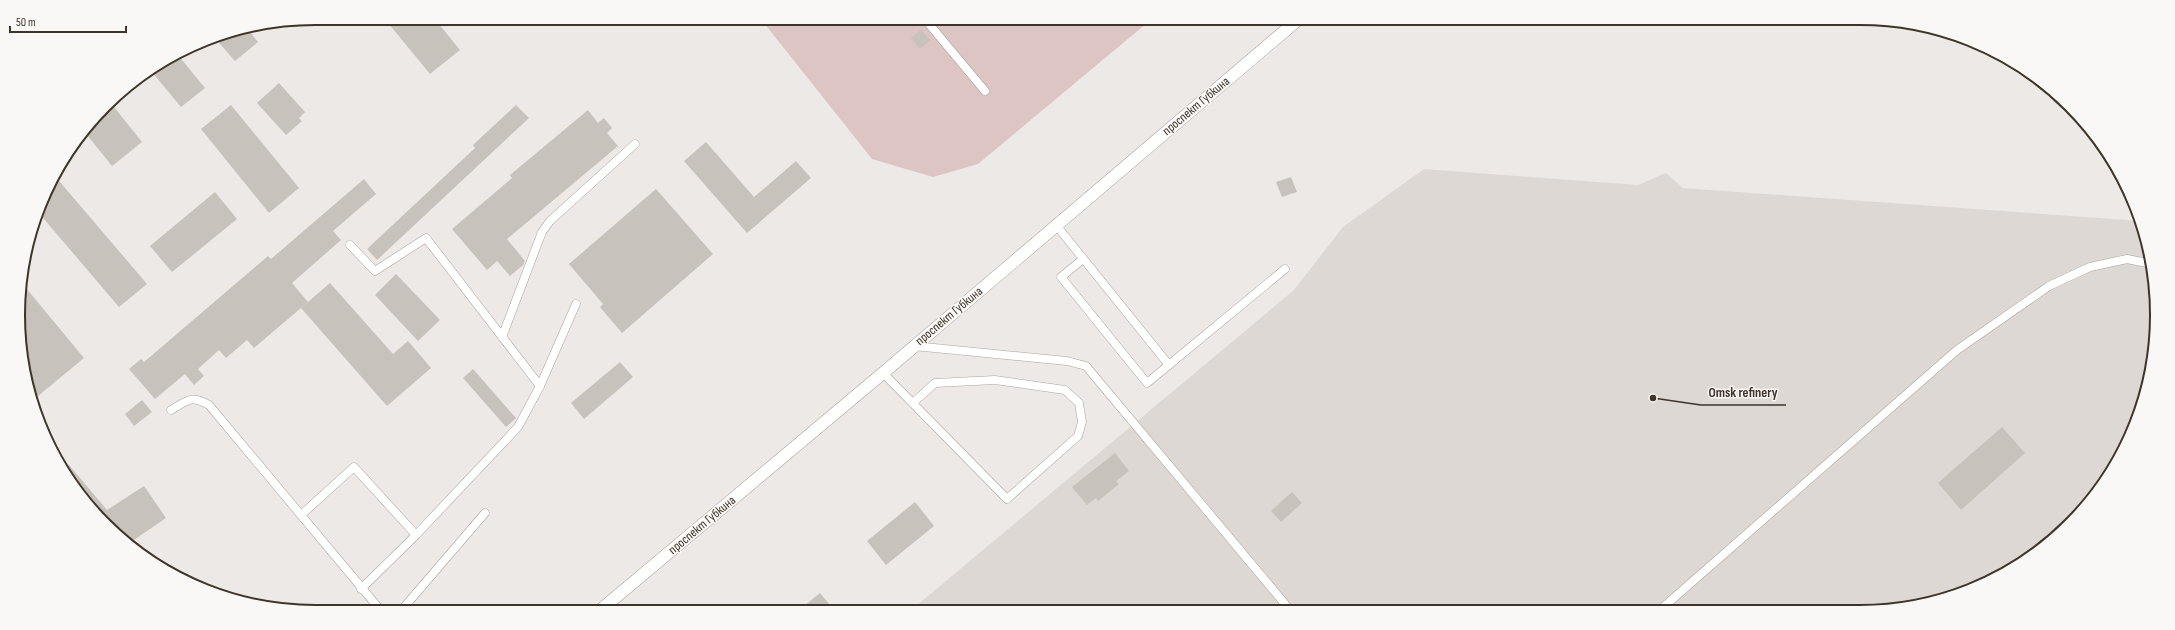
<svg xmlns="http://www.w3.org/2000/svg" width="2175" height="630" font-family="'Sofia Sans Condensed',sans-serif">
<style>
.built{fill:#ddd8d4}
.green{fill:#dcc5c2}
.building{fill:#c8c2bc}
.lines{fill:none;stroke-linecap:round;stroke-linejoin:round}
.lane-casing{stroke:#aaa49d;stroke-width:9}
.secondary-casing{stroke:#ada49a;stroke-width:13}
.lane{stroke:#fff;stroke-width:8}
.secondary{stroke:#fff;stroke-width:12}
.labels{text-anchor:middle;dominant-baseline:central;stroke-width:3;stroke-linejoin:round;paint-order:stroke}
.street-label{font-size:13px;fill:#3e3427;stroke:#faf8f7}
.rim{fill:none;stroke:#3e3427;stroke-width:2}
.leader{fill:none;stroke:#3e3427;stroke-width:1.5}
.callout-dot{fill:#3e3427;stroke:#faf8f7;stroke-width:1.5}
.callout-label{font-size:14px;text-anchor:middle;font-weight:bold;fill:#3e3427;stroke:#faf8f7;stroke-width:3;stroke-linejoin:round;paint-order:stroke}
</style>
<rect width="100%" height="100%" fill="#ede9e6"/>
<path class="built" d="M 1424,169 L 1638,185 L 1666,173 L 1683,188 L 2140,221 L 2151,257 L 2157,315 L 2151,373 L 2117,463 L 2056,538 L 1991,581 L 1899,609 L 910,611 L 1294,290 L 1343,227 Z"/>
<path class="green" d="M 760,18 L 1153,18 L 978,164 L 933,177 L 872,159 Z"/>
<g class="building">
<path d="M 384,18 L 434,18 L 460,50 L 430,74 Z"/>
<path d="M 246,27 L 258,42 L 235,61 L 214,37 Z"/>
<path d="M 921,30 L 930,40 L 920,49 L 911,38 Z"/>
<path d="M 178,55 L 205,88 L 181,107 L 152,72 Z"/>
<path d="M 279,83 L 305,112 L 299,118 L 302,121 L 286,135 L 257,103 Z"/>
<path d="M 110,102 L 142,142 L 112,166 L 83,130 Z"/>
<path d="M 231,105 L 299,188 L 269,213 L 201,129 Z"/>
<path d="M 516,105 L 529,118 L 377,260 L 367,249 L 475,148 L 473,145 Z"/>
<path d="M 588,110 L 598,123 L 604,118 L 612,128 L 607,133 L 618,146 L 507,239 L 525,261 L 523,265 L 510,276 L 497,261 L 487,270 L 452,229 L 512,178 L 510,175 Z"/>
<path d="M 706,142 L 754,197 L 796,161 L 811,178 L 747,233 L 684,161 Z"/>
<path d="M 54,175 L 147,284 L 119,307 L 38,212 Z"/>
<path d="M 1291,177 L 1297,192 L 1282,197 L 1276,182 Z"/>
<path d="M 364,179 L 376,194 L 333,231 L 341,240 L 292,283 L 308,302 L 254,348 L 247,340 L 226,358 L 219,350 L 198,369 L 204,376 L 194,385 L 185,374 L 155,399 L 129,369 L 141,359 L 144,362 L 268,256 L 271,259 Z"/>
<path d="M 656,189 L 713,254 L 622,333 L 600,307 L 603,304 L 569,264 Z"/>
<path d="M 215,192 L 237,219 L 172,272 L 150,246 Z"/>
<path d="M 396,274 L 440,320 L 418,341 L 375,295 Z"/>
<path d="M 21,282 L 84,358 L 32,401 L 28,392 L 19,295 Z"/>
<path d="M 330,283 L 393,354 L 408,341 L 431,368 L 387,406 L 301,308 Z"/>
<path d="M 620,362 L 633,377 L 584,419 L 571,403 Z"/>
<path d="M 473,369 L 516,418 L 506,427 L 463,378 Z"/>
<path d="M 142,400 L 152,412 L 134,426 L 125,414 Z"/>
<path d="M 2002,427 L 2025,453 L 1961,510 L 1938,483 Z"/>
<path d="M 1115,453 L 1129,471 L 1116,481 L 1119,484 L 1098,501 L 1096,498 L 1087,505 L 1072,487 Z"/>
<path d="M 69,465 L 107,510 L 144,486 L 166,518 L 128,544 L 119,538 L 79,496 L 63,469 Z"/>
<path d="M 1292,492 L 1302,503 L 1281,522 L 1271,511 Z"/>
<path d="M 915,502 L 934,526 L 886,565 L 867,541 Z"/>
<path d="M 820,593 L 830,605 L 822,611 L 798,611 Z"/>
</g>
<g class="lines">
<g class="lane-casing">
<g id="lane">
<path d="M 924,18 L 985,91"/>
<path d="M 1056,225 L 1169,365"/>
<path d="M 350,245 L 375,271 L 426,238 L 540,386"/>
<path d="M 1083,259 L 1061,277 L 1147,383 L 1285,269"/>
<path d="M 502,337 L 542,232 L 550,221 L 635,144"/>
<path d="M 914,346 L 1067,361 L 1086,366 L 1290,610"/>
<path d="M 883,373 L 1007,499 L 1078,436 L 1082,422 L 1079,403 L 1065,390 L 995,380 L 935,383 L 913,403"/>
<path d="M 171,410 C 188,400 191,395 209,405 L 382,612"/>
<path d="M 301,515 L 354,467 L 416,535"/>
<path d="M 361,589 L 416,535 L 518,427 L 540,386 L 576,304"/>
<path d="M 1660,610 L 1957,350 L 2049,286 L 2090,267 L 2127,259 L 2152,264"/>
<path d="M 400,612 L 485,513"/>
</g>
</g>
<g class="secondary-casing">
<path id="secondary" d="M 598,612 L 883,373 L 1300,18"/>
</g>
<use href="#lane" class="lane"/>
<use href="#secondary" class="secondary"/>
</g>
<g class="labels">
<g class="street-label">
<text transform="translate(1196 106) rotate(-40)">проспект Губкина</text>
<text transform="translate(949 316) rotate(-40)">проспект Губкина</text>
<text transform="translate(702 525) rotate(-40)">проспект Губкина</text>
</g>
</g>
<path d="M0 0H2175V630H0ZM315 25H1860A290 290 0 0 1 2150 315V315A290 290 0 0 1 1860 605H315A290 290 0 0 1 25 315V315A290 290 0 0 1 315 25Z" fill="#faf8f7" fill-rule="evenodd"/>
<path class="rim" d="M315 25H1860A290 290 0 0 1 2150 315V315A290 290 0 0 1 1860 605H315A290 290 0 0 1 25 315V315A290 290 0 0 1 315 25Z"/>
<path class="leader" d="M1653 398L1701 405H1786"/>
<circle class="callout-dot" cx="1653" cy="398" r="4"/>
<g class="callout-label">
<text x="1743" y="397">Omsk refinery</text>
</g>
<path d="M10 26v6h116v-6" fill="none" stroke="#3e3427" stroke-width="2"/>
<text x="16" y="26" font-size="12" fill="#3e3427" stroke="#faf8f7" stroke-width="3" paint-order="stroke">50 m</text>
</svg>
